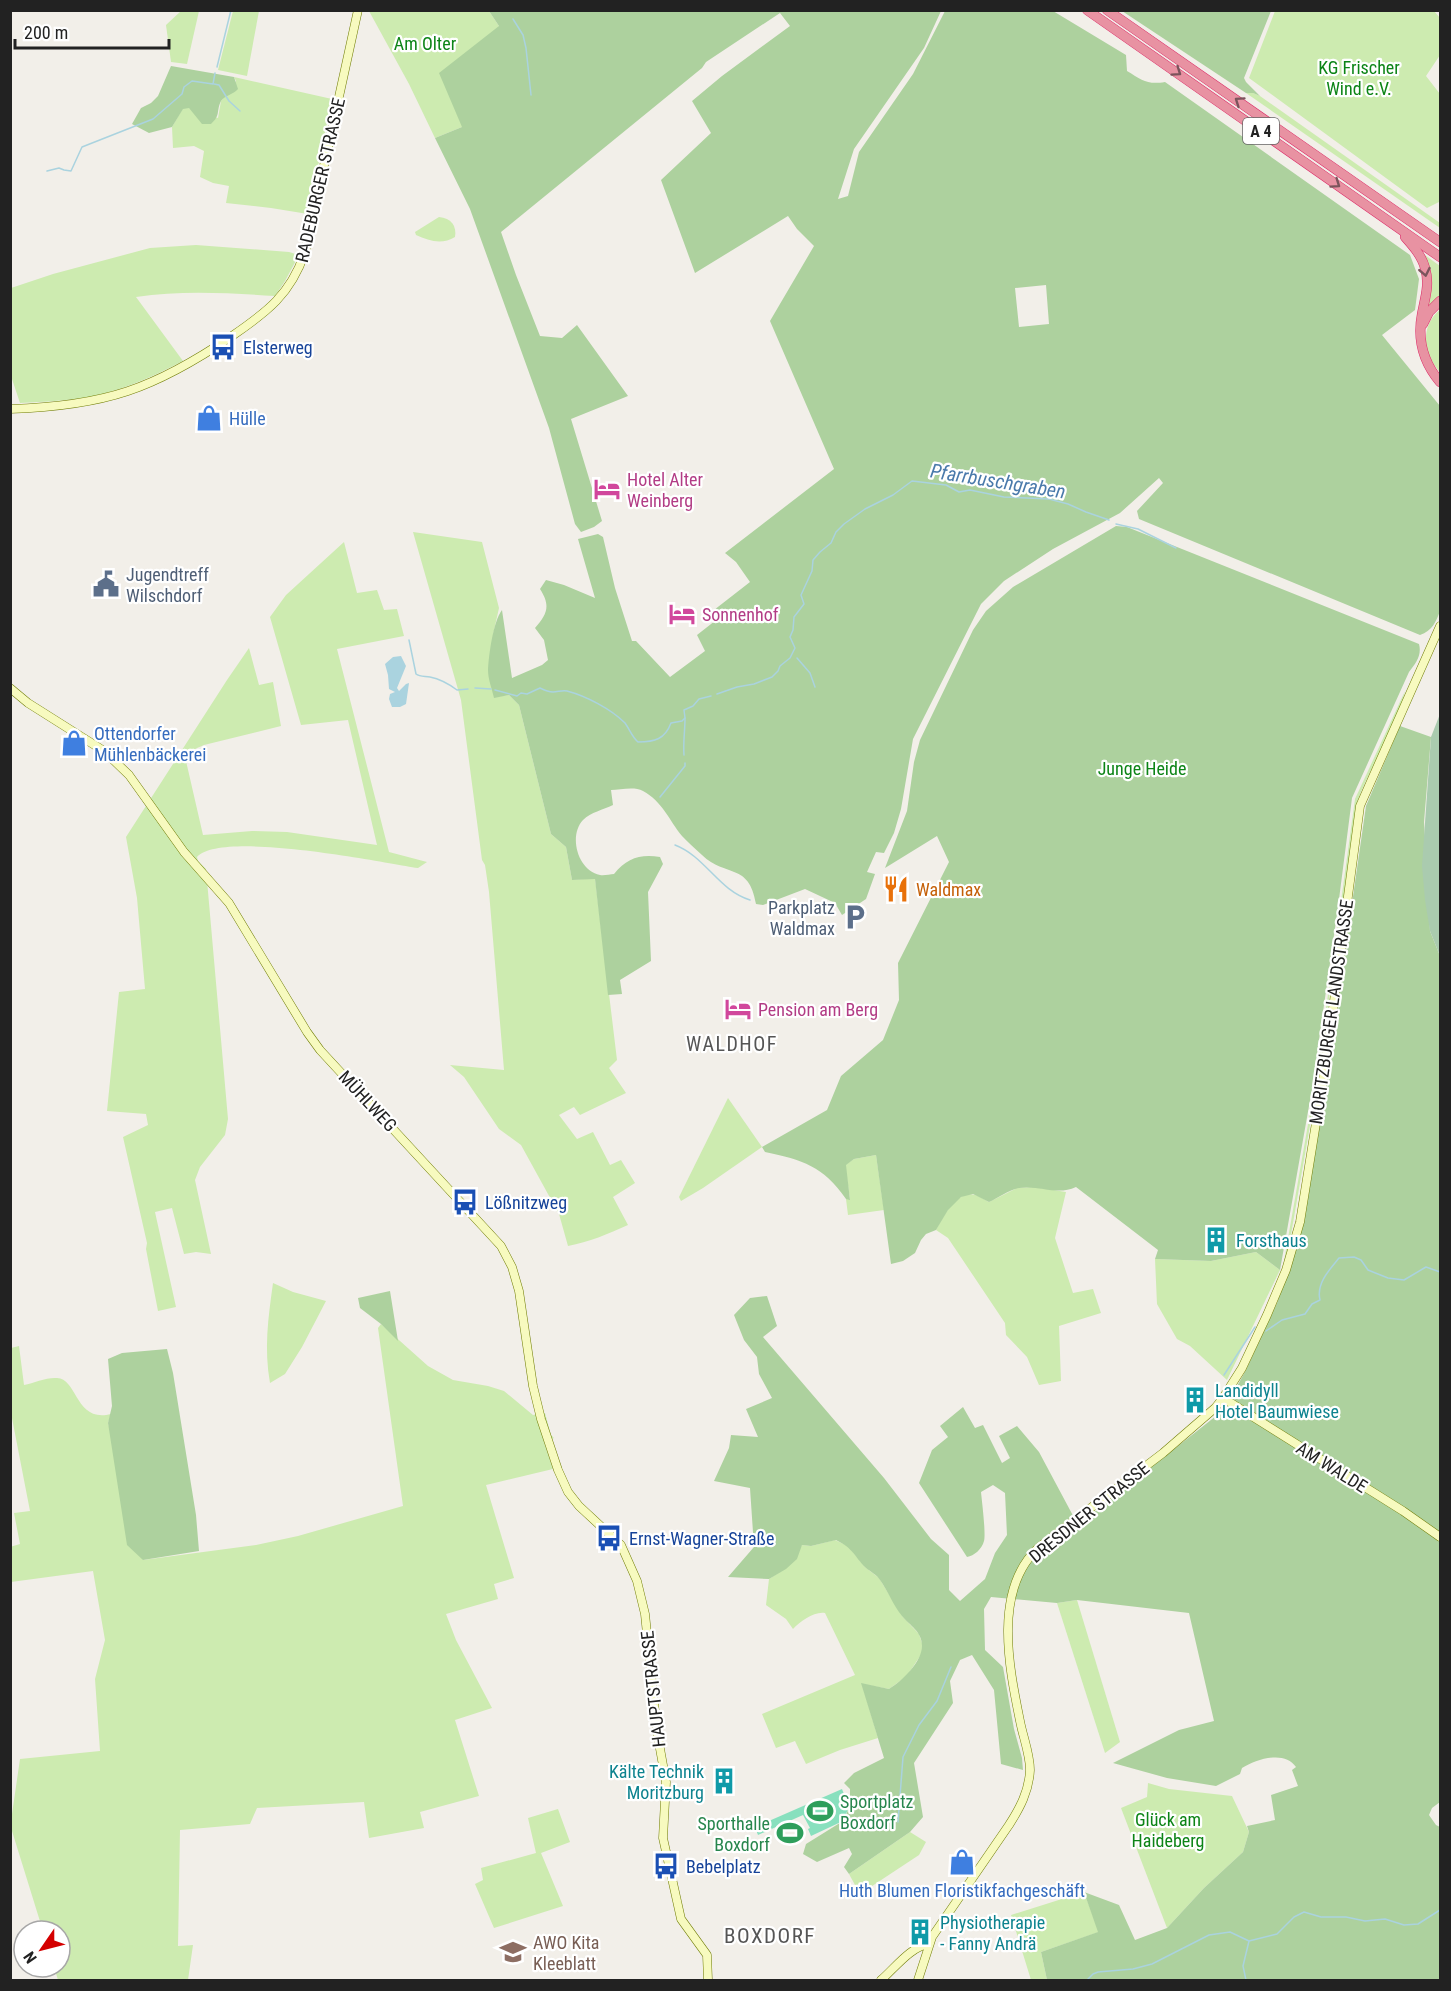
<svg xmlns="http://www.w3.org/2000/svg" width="1451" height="1991" font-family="'Roboto Condensed',sans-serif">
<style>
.grass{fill:#cdebb0}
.forest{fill:#add19e;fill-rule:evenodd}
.cemetery{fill:#aacbaf}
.pitch{fill:#88e0be}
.water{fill:#aad3df}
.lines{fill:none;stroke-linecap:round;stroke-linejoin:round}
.stream{stroke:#aad3df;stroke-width:1.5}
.secondary-casing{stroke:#707d05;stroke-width:9}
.highway-casing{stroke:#dc2a67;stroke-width:10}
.secondary{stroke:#f7fabf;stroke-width:8}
.highway{stroke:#e892a2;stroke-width:9}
.oneway{stroke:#7b545c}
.labels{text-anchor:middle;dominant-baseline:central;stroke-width:4.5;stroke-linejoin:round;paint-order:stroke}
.shield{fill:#fff;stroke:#646464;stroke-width:1.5}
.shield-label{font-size:16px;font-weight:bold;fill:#222}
.park-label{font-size:18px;fill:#0c8416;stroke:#fff}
.street-label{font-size:18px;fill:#222;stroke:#fff}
.transit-label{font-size:18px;fill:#164399;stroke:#fff;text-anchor:start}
.shop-label{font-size:18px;fill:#366cbe;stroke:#fff;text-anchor:start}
.hotel-label{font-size:18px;fill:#b23c85;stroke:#fff;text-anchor:start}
.service-label{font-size:18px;fill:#4e5e75;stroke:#fff;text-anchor:start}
.food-label{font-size:18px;fill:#c56008;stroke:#fff;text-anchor:start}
.culture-label{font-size:18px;fill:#0d838f;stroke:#fff;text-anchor:start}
.leisure-label{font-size:18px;fill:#27864d;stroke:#fff;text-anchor:start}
.education-label{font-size:18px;fill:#785e54;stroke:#fff;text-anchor:start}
.water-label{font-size:20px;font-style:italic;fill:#4a7aab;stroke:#fff}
.neighbourhood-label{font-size:20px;letter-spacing:1.5px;fill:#555;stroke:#fff}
.quarter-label{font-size:21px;letter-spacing:1.5px;fill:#555;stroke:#fff}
</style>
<rect width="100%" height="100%" fill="#f2efe9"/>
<g class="grass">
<path d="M 181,11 L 199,11 L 187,64 L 171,62 L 166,25 Z"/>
<path d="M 233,11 L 259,11 L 247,76 L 218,70 Z"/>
<path d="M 369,11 L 489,11 L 499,26 L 462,127 L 435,138 L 409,84 Z"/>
<path d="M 1275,11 L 1434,11 L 1440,18 L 1440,55 L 1426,76 L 1440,94 L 1440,204 L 1439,202 L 1427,208 L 1249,78 Z"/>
<path d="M 234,77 L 332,99 L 308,214 L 271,208 L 226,203 L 229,186 L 213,183 L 200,177 L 204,151 L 194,146 L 173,148 L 172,127 L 183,108 L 189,108 L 218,118 L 221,101 L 236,81 Z"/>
<path d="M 1246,93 L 1253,93 L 1260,96 L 1440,223 L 1440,228 Z"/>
<path d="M 439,217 C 451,218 457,226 455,237 C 442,245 429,241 416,235 L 415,232 Z"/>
<path d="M 196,245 L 289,252 L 299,255 L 285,281 L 275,296 C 228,293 182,290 136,297 L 183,361 C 150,378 115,394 77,399 C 58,401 39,402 20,403 L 11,376 L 11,288 L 53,274 L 150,248 Z"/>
<path d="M 1422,253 L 1440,266 L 1440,297 L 1425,316 Z"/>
<path d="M 1440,310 L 1440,373 C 1437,368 1432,363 1430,357 C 1422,341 1426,320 1440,310 Z"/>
<path d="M 413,532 L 482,542 L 499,608 L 493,635 L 494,697 L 509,695 L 519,705 L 551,834 L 566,847 L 572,880 L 595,878 L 617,1060 L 609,1068 L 626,1093 L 580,1115 L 574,1107 L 559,1115 L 577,1139 L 593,1132 L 610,1165 L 621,1160 L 635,1183 L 613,1197 L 628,1225 C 608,1234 589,1242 568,1246 L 559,1214 L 521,1145 L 499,1129 L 464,1077 L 450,1065 L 504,1070 L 489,892 L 485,865 L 482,860 L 461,700 Z"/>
<path d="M 344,542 L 357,593 L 377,590 L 384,610 L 397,609 L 404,636 L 337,649 L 389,852 L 427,862 L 418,868 C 380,862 222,830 197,857 L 198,861 L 206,869 L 228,1119 L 225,1135 L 200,1167 L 195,1180 L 211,1254 L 196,1252 L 184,1254 L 172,1208 L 155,1212 L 176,1307 L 158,1311 L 146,1249 L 147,1243 L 123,1137 L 148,1125 L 146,1114 L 107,1111 L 119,992 L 145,989 L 137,898 L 126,837 L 227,680 L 249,648 L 259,685 L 273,682 L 281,726 L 204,745 C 195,749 188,751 186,761 L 203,835 L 252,831 L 287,832 L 377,845 L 348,720 L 301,725 L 270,617 L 286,595 Z"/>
<path d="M 1405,691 C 1396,730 1371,764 1357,802 L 1336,961 L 1333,960 L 1355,799 Z"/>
<path d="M 1334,964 L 1316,1091 L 1286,1263 L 1284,1261 L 1314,1090 L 1332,967 Z"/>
<path d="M 728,1098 L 762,1147 L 703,1188 L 681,1201 L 679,1197 Z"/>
<path d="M 876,1155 L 884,1210 L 848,1215 L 846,1199 L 850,1199 L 845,1165 L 854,1159 Z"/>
<path d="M 1034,1187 L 1066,1192 L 1055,1238 L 1073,1293 L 1093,1289 L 1101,1313 L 1059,1326 L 1061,1381 L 1039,1385 L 1027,1357 L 1006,1335 L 1005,1323 L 948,1238 L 936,1230 C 944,1216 956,1190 975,1195 C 980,1196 985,1200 989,1202 L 1017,1188 Z"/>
<path d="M 1256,1252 L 1280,1270 L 1227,1380 L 1190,1346 L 1177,1339 L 1157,1304 L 1155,1259 L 1211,1261 Z"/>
<path d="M 273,1283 L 293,1292 L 326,1301 L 302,1347 L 285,1374 L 270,1383 C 264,1348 268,1319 273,1283 Z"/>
<path d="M 381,1324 L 428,1366 L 453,1380 L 488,1386 L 504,1391 L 533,1415 L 545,1413 L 551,1435 L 554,1438 L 544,1442 L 553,1469 L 486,1485 L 514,1578 L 494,1584 L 498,1599 L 446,1614 L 456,1640 L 492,1708 L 455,1720 L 479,1796 L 420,1812 L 424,1828 L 369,1838 L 364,1802 L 257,1808 L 250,1824 L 180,1830 L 178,1946 L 193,1945 L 188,1980 L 58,1980 L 54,1967 L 60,1967 L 60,1931 L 43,1931 L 12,1831 L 12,1814 L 20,1759 L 100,1751 L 95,1679 L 105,1640 L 93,1571 L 11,1582 L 10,1547 L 20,1544 L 14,1513 L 30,1511 L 11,1413 L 11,1348 L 19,1346 L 24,1385 C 34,1383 47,1377 57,1378 C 78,1379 75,1423 111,1414 L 108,1423 L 143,1560 L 256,1545 L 298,1536 L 403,1506 L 378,1328 Z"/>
<path d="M 835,1540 L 848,1546 L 865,1567 L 879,1578 L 903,1617 L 919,1634 L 922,1643 L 922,1653 L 907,1676 L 889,1689 L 862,1684 L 878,1738 L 840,1750 L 806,1764 L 795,1741 L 776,1748 L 762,1714 L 855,1675 L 825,1613 C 815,1611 800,1621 793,1629 L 786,1619 L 766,1605 L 769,1579 L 786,1568 L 802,1545 L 811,1546 Z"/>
<path d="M 1077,1600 L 1120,1742 L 1105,1753 L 1057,1603 Z"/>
<path d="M 1148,1783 L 1169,1789 L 1232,1796 L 1249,1832 L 1243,1852 L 1204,1888 L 1167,1928 L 1121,1808 L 1147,1797 Z"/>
<path d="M 558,1809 L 570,1842 L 541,1853 L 563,1906 L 494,1928 L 475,1884 L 483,1880 L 481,1868 L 536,1853 L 528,1818 Z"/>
<path d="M 910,1832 L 926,1842 L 919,1855 L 860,1894 L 849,1874 Z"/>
<path d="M 1084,1892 L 1099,1932 L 1041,1952 L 1047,1980 L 1031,1980 L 1011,1915 Z"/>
</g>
<g class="forest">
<path d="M 489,11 L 941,11 L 924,48 L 854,149 L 838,199 L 848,196 L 859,152 L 913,74 L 945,11 L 1053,11 L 1126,55 L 1127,71 C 1142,80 1147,85 1165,82 L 1410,255 L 1419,279 L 1415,310 L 1382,335 L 1440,406 L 1440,611 C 1436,622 1432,631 1420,635 L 1139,519 L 1137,511 L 1163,483 L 1159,478 L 1120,513 L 1053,549 L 1004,581 L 981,604 L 913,739 L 901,809 L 894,833 L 884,853 L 876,852 L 867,872 L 875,874 L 866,899 L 842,915 L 835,903 L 805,889 L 763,905 L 756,904 C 749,862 726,878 702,855 C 695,849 688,842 682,836 C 669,820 662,801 643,791 C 634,786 620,790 611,790 L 613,805 C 603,810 591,812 583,820 C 568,836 578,871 600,875 C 604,876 610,874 614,874 C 627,858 640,854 660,857 L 663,864 L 648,892 L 651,961 L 620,980 L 622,994 L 608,995 L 595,879 L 572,880 L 566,847 L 551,834 L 519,705 L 509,695 L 494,698 C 492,689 488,679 488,670 C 489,654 493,622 502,610 L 512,678 L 542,665 L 548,660 L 544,640 L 535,628 C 547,614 551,606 540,589 L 546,580 L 564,585 L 595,598 L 578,539 L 598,534 L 603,537 L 615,588 L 632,641 L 636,641 L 670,677 L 705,651 L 697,635 L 720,617 L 714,610 L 750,582 L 736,562 L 725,553 L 834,469 L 770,321 L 814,246 L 797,229 L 788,216 L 695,273 L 661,180 L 711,133 L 692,101 L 722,76 L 790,26 L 780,13 L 706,62 L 702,68 L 501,232 L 516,275 L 540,336 L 562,338 L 577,325 L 628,396 L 571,419 L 602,521 L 594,527 L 581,532 L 575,524 L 549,428 L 470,209 L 435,138 L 462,127 L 439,73 L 499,26 ZM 1046,285 L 1049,324 L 1019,327 L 1015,288 Z"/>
<path d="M 1122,11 L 1271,11 L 1244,78 L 1246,82 L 1260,96 L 1253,93 L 1246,93 Z"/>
<path d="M 171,66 L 234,77 L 238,89 C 233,95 225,95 221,101 C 216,111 221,115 211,124 L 202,124 L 189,108 L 183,109 L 172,127 L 149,133 L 132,124 L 141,108 L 151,103 L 158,96 Z"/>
<path d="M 1116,526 L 1127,527 L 1419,644 C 1422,655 1416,663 1409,672 L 1352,798 L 1338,907 L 1312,1089 L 1280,1270 L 1256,1252 L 1211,1261 L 1155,1259 L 1158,1250 L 1076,1187 C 1057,1196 1040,1185 1019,1188 C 1009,1190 998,1198 989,1202 L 973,1194 L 961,1197 L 948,1210 L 936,1230 L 926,1234 L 921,1240 L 915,1253 L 903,1261 L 891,1264 L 876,1155 L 854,1159 L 846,1165 L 850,1200 L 846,1199 C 823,1166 803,1160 765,1152 L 762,1147 L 827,1110 L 841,1076 L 883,1040 L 899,1000 L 898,963 L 949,862 L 937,836 L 885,868 L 907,811 L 914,762 L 920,740 L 973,630 L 986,611 L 1013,587 Z"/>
<path d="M 1400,726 L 1431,737 L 1424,822 L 1430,931 L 1440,956 L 1440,1802 L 1432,1808 L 1429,1815 L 1436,1825 L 1440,1827 L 1440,1980 L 1047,1980 L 1041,1952 L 1098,1932 L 1084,1892 L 1119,1905 L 1135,1940 L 1167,1928 L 1204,1888 L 1243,1852 L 1249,1832 L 1247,1826 L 1275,1820 L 1271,1795 L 1298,1786 L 1292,1770 L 1296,1767 C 1285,1750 1257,1759 1242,1768 L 1240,1774 L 1216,1786 L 1167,1778 L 1113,1763 L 1179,1730 L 1214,1721 L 1189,1613 L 1077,1600 L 1057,1603 L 991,1597 L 984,1609 L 985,1650 L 1003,1667 L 1014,1729 L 1022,1758 L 1023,1770 L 1001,1764 L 994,1690 L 972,1655 L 960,1660 L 950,1681 L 953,1703 L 914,1763 L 923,1817 L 910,1832 L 849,1874 L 844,1867 L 852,1854 L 849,1848 L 817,1862 L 803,1854 L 806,1844 L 843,1821 L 850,1806 L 850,1789 L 844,1783 L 854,1773 L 884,1758 L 861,1683 L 889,1689 C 902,1681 922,1662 922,1646 C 922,1631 910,1626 902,1616 C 893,1605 888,1591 880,1580 C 877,1575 871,1572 866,1568 C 853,1555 854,1549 836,1540 L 811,1546 L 802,1545 L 797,1559 L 786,1569 L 769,1579 L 728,1577 L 754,1547 L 750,1488 L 714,1481 L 729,1448 L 731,1435 L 758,1437 L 746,1409 L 772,1398 L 759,1374 L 757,1357 L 744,1340 L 734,1315 L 750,1298 L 767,1296 L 777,1326 L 763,1337 L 884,1478 L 931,1539 L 949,1555 L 949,1590 L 960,1601 L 985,1579 L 995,1553 L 1007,1535 L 1005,1493 L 993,1485 L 981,1492 C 982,1502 986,1534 984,1541 C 982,1549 974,1556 967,1557 L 919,1483 L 932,1450 L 948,1437 L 940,1426 L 963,1407 L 975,1428 L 983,1425 L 1002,1463 L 1010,1458 L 999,1436 L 1017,1426 L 1039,1452 L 1078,1525 L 1216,1416 L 1230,1399 L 1246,1370 L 1277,1303 L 1289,1270 L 1309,1182 L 1331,1058 L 1341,980 L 1366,806 Z"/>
<path d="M 390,1291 L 398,1341 L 381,1324 L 360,1308 L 358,1298 Z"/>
<path d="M 167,1349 L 173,1373 L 196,1515 L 199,1551 L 143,1560 L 127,1545 L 108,1423 L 112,1406 L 108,1359 L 122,1353 Z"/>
</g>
<path class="cemetery" d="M 1440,714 L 1440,956 L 1430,931 L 1425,900 L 1422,866 L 1431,737 Z"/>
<path class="pitch" d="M 842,1789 L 849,1807 L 843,1821 L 811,1836 L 808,1829 L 810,1828 L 803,1815 L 758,1835 L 755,1827 Z"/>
<path class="water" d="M 401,656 L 406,666 L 397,688 L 399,691 L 406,684 L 409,683 L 406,704 L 400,707 L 392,707 L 389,699 L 390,694 L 395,692 L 389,689 L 388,675 L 385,664 L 393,657 Z"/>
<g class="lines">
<g class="stream">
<path d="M 513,19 L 523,35 L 526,48 L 531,95"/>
<path d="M 217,67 L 231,10"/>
<path d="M 214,84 L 219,85 L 229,101 L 240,111"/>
<path d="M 47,171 L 59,168 L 64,170 L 71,171 L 82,147 L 153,119 L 182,94 L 184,87 L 192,81 L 213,84 L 215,73"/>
<path d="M 1116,524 L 1138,529 L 1176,548"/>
<path d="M 409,640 L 416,674 C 420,677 425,676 430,677 C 440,679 449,684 457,690 L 468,689"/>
<path d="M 797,658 L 810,673 L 815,687"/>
<path d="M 475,688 L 491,689"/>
<path d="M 495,690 L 517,696 L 521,693 L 527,694 L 540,688 C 544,690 549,692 553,692 C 558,692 562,690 567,691 C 586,696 611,709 625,723 C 630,730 632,737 638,742 C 655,742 665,739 671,723 L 682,721 L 685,718 L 684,710 L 693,706 L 699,699 L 711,696"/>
<path d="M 717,694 L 737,687 L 754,684 L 772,677 L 778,671 L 780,666 L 790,658 L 795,648 L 790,637 L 793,630 L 794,617 L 804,604 L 801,595 L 812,571 L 813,560 L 820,552 L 831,543 L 836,532 L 844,524 L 865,509 L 893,495 L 912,481 L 946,485 L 959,492 L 970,490 L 1004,497 L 1049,499 L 1068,504 L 1086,512 L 1109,520"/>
<path d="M 684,755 C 683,742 685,731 685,718"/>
<path d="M 660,797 L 685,766 L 685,763"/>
<path d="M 675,845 C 706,857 718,890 750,900"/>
<path d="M 1266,1331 L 1282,1320 L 1305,1314 L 1312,1304 L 1320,1300 C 1316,1284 1329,1270 1339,1258 L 1354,1257 L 1361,1260 L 1368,1270 L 1388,1278 L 1404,1280 L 1426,1267 L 1440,1272"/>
<path d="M 1224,1375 L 1255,1327"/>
<path d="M 898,1822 L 903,1757 L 919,1725 L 937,1701 L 951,1667"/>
<path d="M 1087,1980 L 1093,1974 L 1098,1972 L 1133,1969 L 1152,1964 L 1209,1935 L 1230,1932 L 1249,1941"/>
<path d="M 1246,1980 L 1243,1966 L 1249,1941 L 1277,1934 L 1294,1917 L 1304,1912 L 1321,1917 L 1346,1917 L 1365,1921 L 1385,1919 L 1404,1925 L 1418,1924 L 1440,1910"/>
</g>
<g class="secondary-casing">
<g id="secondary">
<path d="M 10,409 C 105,406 154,389 232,336 C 267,312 291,294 305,252 L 358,10"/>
<path d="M 10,688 L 28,703 L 104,751 L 129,775 L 184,852 L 229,903 L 307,1032 L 320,1050 L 501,1246 L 512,1267 L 519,1291 L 533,1386 L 541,1419 L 558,1470 L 568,1492 L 579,1506 L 621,1545 L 637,1581 L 645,1614 L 657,1732 L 666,1782 L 663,1838 L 681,1919 L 707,1955 L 708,1980"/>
<path d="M 1223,1398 L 1403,1511 L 1440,1537"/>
<path d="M 881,1980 C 894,1969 911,1946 929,1944"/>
<path d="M 918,1980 L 932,1937 L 1009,1825 C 1020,1808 1029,1791 1030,1770 C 1030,1754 1023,1737 1020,1721 C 1009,1667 993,1590 1038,1548 L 1163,1453 L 1215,1408 L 1223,1398 L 1242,1368 L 1267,1315 L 1286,1270 L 1300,1222 L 1326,1061 L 1360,806 L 1440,626"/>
</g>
</g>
<g class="highway-casing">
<g id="highway">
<path d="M 1087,10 L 1440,257"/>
<path d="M 1107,10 L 1440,242"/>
<path d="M 1405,237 C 1413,246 1422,256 1425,268 C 1430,284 1425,298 1422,314 C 1417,340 1423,362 1440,382"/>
<path d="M 1423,324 L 1429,312 L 1440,301"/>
</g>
</g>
<use href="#secondary" class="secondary"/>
<use href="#highway" class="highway"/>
</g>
<defs><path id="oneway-chevron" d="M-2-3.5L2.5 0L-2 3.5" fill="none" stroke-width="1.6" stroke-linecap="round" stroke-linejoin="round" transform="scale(1.5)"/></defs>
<g class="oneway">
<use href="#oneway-chevron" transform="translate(1177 72) rotate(35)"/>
<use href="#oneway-chevron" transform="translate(1239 101) rotate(-145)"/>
<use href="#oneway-chevron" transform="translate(1336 184) rotate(35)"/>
<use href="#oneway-chevron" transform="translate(1425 272) rotate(79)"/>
</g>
<defs>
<g id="bus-bare" transform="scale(2.07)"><path d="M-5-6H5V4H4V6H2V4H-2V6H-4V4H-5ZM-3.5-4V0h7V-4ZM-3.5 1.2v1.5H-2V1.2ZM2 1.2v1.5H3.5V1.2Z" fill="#1a4fb4" stroke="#fff" stroke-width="2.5" paint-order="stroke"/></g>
<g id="shop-bare" transform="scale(2.07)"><path d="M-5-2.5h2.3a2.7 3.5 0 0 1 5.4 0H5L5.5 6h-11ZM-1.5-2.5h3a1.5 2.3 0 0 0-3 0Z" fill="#3f7fe0" stroke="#fff" stroke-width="2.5" paint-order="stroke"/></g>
<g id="hotel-bare" transform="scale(2.07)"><path d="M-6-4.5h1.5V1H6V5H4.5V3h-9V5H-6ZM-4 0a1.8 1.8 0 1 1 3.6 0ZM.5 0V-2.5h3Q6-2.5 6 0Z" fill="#d1479c" stroke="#fff" stroke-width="2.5" paint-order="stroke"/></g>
<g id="civic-bare" transform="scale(2.07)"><path d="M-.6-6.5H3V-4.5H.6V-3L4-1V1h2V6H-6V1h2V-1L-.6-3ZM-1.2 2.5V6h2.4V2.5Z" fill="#5c6f8a" stroke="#fff" stroke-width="2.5" paint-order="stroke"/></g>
<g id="restaurant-bare" transform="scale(2.07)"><path d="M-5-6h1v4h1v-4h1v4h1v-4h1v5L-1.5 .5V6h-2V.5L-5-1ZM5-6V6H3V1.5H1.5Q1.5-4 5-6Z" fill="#e8710a" stroke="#fff" stroke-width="2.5" paint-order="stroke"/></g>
<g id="parking-bare" transform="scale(2.07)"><path d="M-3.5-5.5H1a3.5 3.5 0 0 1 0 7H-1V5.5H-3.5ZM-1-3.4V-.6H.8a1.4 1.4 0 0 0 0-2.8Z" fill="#5c6f8a" stroke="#fff" stroke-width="2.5" paint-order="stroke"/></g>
<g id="building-bare" transform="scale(2.07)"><path d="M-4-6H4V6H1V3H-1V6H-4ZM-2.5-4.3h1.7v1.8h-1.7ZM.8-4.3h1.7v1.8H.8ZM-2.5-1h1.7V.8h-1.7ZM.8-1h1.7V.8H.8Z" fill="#0f9aa8" stroke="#fff" stroke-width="2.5" paint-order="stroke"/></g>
<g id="stadium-bare" transform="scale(2.07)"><path d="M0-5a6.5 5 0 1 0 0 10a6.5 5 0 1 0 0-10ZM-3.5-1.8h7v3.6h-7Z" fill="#2e9e5b" stroke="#fff" stroke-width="2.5" paint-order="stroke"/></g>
<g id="school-bare" transform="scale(2.07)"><path d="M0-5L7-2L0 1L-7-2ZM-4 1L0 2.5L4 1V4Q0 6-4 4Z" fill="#8d6e63" stroke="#fff" stroke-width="2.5" paint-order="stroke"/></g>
</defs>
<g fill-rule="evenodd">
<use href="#bus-bare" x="223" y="347"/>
<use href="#shop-bare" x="209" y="418"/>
<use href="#hotel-bare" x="607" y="489"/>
<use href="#civic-bare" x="106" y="584"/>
<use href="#hotel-bare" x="682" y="614"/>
<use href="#shop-bare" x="74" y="743"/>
<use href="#restaurant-bare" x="896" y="889"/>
<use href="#parking-bare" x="855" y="917"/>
<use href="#hotel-bare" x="738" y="1009"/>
<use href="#bus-bare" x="465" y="1202"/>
<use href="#building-bare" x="1216" y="1240"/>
<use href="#building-bare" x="1195" y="1400"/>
<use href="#bus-bare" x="609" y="1538"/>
<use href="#building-bare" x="724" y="1781"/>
<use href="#stadium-bare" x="820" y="1811"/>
<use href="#stadium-bare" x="790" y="1833"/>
<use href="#shop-bare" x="962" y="1862"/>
<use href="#bus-bare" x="666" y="1866"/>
<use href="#building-bare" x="920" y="1932"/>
<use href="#school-bare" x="513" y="1952"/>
</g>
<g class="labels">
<rect class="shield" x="1243" y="118" width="36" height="26" rx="4.5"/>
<g class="shield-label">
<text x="1261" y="131">A 4</text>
</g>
<g class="park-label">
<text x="425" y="43">Am Olter</text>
<text x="1359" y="67">KG Frischer<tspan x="1359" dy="21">Wind e.V.</tspan></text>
<text x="1142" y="768">Junge Heide</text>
<text x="1168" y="1819">Glück am<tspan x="1168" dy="21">Haideberg</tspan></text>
</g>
<g class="street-label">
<text transform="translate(320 180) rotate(-77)">RADEBURGER STRASSE</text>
<text transform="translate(1331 1012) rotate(-82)">MORITZBURGER LANDSTRASSE</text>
<text transform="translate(368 1101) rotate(47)">MÜHLWEG</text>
<text transform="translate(1332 1467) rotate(32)">AM WALDE</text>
<text transform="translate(1089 1512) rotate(-39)">DRESDNER STRASSE</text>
<text transform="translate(653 1689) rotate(-96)">HAUPTSTRASSE</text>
</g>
<g class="transit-label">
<text x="243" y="347">Elsterweg</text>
<text x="485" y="1202">Lößnitzweg</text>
<text x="629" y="1538">Ernst-Wagner-Straße</text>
<text x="686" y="1866">Bebelplatz</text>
</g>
<g class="shop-label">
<text x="229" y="418">Hülle</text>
<text x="94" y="733">Ottendorfer<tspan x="94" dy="21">Mühlenbäckerei</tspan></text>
<text x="962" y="1890" text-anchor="middle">Huth Blumen Floristikfachgeschäft</text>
</g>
<g class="hotel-label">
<text x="627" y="479">Hotel Alter<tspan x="627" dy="21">Weinberg</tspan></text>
<text x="702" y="614">Sonnenhof</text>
<text x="758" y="1009">Pension am Berg</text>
</g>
<g class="service-label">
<text x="126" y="574">Jugendtreff<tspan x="126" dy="21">Wilschdorf</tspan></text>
<text x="835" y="907" text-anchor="end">Parkplatz<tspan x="835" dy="21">Waldmax</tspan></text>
</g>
<g class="food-label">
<text x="916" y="889">Waldmax</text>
</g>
<g class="culture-label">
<text x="1236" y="1240">Forsthaus</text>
<text x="1215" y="1390">Landidyll<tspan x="1215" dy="21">Hotel Baumwiese</tspan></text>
<text x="704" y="1771" text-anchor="end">Kälte Technik<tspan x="704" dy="21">Moritzburg</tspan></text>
<text x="940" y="1922">Physiotherapie<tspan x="940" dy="21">- Fanny Andrä</tspan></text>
</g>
<g class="leisure-label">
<text x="840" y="1801">Sportplatz<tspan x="840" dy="21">Boxdorf</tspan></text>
<text x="770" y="1823" text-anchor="end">Sporthalle<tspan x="770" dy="21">Boxdorf</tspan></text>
</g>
<g class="education-label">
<text x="533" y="1942">AWO Kita<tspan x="533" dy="21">Kleeblatt</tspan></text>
</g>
<g class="water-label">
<text transform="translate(998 481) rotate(9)">Pfarrbuschgraben</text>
</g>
<g class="neighbourhood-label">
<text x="732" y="1044">WALDHOF</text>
</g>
<g class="quarter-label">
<text x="770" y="1936">BOXDORF</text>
</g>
</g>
<rect width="1451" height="1991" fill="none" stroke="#222222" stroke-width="24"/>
<g transform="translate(42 1949) rotate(235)"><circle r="28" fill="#ffffff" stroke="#a7a7a7" stroke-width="1.5"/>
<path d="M0-4.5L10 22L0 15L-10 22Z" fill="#d40000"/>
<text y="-9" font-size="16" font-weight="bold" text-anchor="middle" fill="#222222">N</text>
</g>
<path d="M15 39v9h154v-9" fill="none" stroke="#222222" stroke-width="3"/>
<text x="24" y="39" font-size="18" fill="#222222" stroke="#ffffff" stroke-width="4.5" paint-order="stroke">200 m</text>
</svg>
